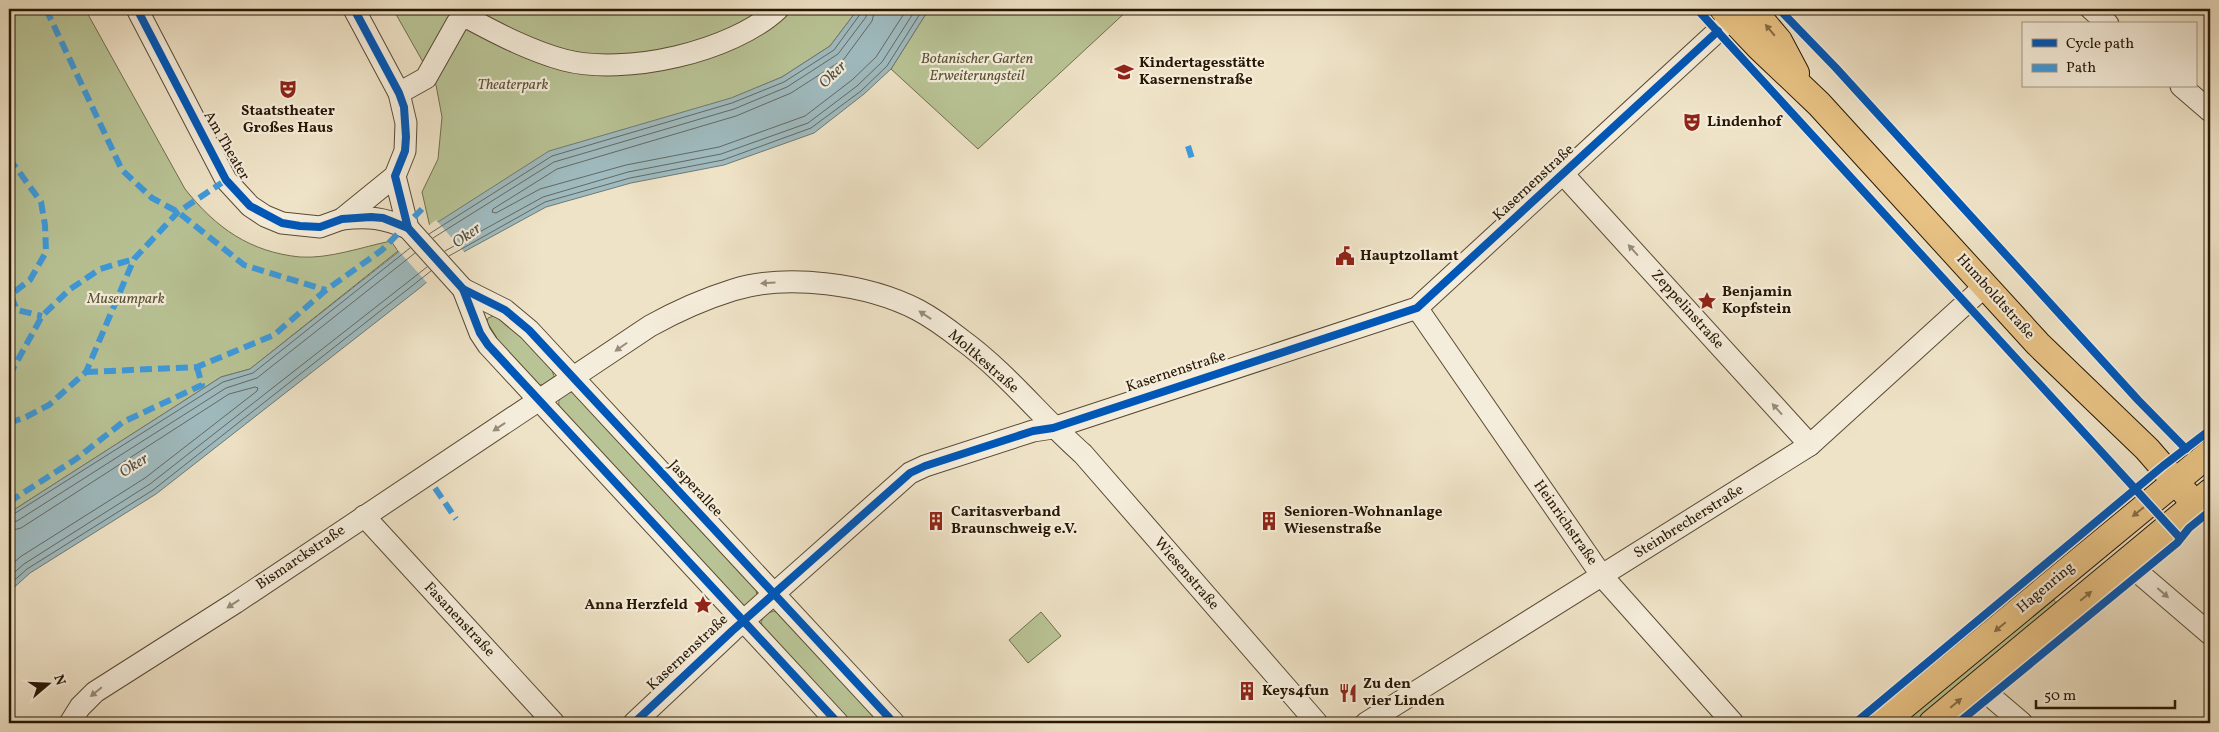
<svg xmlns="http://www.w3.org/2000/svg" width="2219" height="732" font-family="Vollkorn,serif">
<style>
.green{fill:#b9c496;stroke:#706e4c}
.water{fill:#9fbbc0;stroke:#6f7974}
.pier{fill:#efe3c7}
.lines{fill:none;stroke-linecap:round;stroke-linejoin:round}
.shore{stroke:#636962;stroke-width:1}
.minor-casing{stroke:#594a34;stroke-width:23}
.major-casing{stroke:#271703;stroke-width:28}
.minor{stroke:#f5eddb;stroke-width:21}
.major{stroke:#e8c284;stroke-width:26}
.quiet{stroke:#3d9add;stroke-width:6;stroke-dasharray:12 6;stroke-linecap:butt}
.cycleway-casing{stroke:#f5eddb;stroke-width:11}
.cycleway{stroke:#0057b8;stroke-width:8}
.oneway{fill:#886c44}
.oneway2{fill:#988d7a}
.labels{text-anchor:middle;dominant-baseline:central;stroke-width:4.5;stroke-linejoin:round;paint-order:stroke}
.park-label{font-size:15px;font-style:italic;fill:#5a5436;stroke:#f5eddb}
.poi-label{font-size:15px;font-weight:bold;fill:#271703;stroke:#f5eddb;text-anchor:start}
.street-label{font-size:15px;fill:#271703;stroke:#f5eddb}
.water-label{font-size:16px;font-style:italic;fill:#515045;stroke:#f5eddb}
</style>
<rect width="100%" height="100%" fill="#efe3c7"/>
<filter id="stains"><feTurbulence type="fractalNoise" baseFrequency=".004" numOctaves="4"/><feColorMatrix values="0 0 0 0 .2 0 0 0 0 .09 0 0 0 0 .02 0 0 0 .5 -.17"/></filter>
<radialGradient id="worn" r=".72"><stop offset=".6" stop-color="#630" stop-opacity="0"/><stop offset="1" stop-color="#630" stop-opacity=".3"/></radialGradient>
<g class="green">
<path d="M 9,9 L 85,9 L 185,189 C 216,228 250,252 300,257 C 329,259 362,247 391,241 L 398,251 L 250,369 L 221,377 L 9,513 Z"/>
<path d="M 393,9 L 858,9 L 830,46 L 782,77 L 430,227 L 422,192 L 438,159 L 442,117 L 436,85 Z"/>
<path d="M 929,9 L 1129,9 L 978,149 L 891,69 Z"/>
<path d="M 496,315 C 511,326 555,360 554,379 L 544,385 L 539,385 L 503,348 L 487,322 L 488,318 Z"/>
<path d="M 568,391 L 577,394 L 756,589 L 757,596 L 747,606 L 740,605 L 559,407 C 558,398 560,395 568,391 Z"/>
<path d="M 2053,599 L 2056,603 L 2004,653 L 1918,723 L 1901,723 Z"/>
<path d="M 774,611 L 778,613 L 881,723 L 849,723 L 764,631 L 761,622 L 765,614 Z"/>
<path d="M 1041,612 L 1061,636 L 1028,663 L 1009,640 Z"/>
</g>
<path class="water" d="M 858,9 L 929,9 L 891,69 L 864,94 L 814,133 L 724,165 L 631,183 L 546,207 L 458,255 L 421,287 L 156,494 L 30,573 L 9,592 L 9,513 L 221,377 L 250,369 L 430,227 L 549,151 L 731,98 L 782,77 L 830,46 Z"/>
<path class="pier" d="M 436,220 L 466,254 L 428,284 L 397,249 Z"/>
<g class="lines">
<g class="shore">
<path d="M 875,9 L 872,21 L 844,59 L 791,93 L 736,116 L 557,169 L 493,209 L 492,212 L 496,213 L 540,189 L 626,165 L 719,147 L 805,116 L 852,80 L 876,57 L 907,9"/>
<path d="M 429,234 L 552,156 L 732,103 L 784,82 L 834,50 L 861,13 L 862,9"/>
<path d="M 433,238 L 554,162 L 734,109 L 787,87 L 838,54 L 866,17 L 868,9"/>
<path d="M 445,251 L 543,197 L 628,172 L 721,154 L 808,123 L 857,86 L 882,62 L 916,9"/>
<path d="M 449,256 L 545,202 L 630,178 L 723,160 L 811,128 L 861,91 L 887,66 L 923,9"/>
<path d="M 9,517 L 223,382 L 253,373 L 410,248"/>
<path d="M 9,523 L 17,521 L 226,388 L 257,378 L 415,253"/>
<path d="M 9,531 L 21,528 L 229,394 L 255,387 L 258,388 L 257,391 L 145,478 L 20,557 L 9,567"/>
<path d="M 9,577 L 24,564 L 150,484 L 427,267"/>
<path d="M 9,585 L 27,569 L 153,490 L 431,271"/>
</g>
<g class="minor-casing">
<g id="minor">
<path d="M 137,9 L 226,180 L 250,206 L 265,216 L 282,223 L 320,227 L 342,219 L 395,176 L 405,151 L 406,123 L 399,93 L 354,9"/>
<path d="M 2091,9 L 2108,24"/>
<path d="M 2181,86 L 2210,111"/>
<path d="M 399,93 L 426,78 L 457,23 L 462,18 L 470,19 C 500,35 531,51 564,60 C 625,76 732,52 778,9"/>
<path d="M 1564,175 L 1810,445"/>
<path d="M 395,176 L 408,228 L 463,289 L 480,333 L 488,345 L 838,723"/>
<path d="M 342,219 C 370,216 383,218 408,228"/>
<path d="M 463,289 L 505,310 L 529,330 L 894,723"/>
<path d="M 1417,308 L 1602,576 L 1733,723"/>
<path d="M 364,516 L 554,723"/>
<path d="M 2126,562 L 2210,634"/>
<path d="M 1980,683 L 1995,700 L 2022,723"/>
<path d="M 70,723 L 80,707 L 95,692 L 235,603 L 650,326 C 677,311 704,299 733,290 C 787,273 868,284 918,310 C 933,318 948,329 962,340 C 1006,372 1041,417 1083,454 L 1317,723"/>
<path d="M 634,723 L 732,631 L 910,473 L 925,466 L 1033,431 L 1053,428 L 1417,308 L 1732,18"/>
<path d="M 1366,723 L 1810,445 L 1985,286"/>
</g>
</g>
<g class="major-casing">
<g id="major">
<path d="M 1723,9 L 1759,47 L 1819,104 L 2038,344 L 2147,449 L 2195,504"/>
<path d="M 1752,9 L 1779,41 L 1796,73"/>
<path d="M 1883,723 L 2210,453"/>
<path d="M 1932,723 L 2210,492"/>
</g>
</g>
<use href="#minor" class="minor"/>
<use href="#major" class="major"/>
<g class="quiet">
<path d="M 46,9 L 122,170 L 152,198 L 178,212 L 244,265 L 326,290"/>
<path d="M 1188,146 L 1193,162"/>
<path d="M 9,158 L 41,202 L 45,225 L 46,252 L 30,280 L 9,296"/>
<path d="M 11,296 L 17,310 L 42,316"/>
<path d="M 86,372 L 197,367 L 274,335 L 326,290 L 382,250 L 422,209"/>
<path d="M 9,376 L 42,316 L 69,290 L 100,269 L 134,259"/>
<path d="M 9,423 L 26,417 L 49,405 L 86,372 L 134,259 L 178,212 L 226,180"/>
<path d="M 435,488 L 456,519"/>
<path d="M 9,502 L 76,459 L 123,422 L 202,385 L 197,367"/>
</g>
<g class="cycleway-casing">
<g id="cycleway">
<path d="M 137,9 L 226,180 L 250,206 L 282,223 L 300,226 L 320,227 L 342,219 L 371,217 L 383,218 L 408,228"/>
<path d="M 354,9 L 399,93 L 404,107 L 406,137 L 405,151 L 395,176 L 408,228 L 463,289 L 480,333 L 488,345 L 838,723"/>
<path d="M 1697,9 L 2180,538"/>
<path d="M 1779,9 L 1836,68 L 2138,400 L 2186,449"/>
<path d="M 463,289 L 505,310 L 529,330 L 894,723"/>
<path d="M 634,723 L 732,631 L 910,473 L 925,466 L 1033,431 L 1053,428 L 1417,308 L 1718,31"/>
<path d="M 1855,723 L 2163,466 L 2210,430"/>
<path d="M 1958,723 L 2177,543 L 2189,528 L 2210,511"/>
</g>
</g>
<use href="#cycleway" class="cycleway"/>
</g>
<defs><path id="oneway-solid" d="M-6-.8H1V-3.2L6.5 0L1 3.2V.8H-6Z" transform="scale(1.25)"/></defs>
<g class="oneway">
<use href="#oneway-solid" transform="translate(1770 30) rotate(-130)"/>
<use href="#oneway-solid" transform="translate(2138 512) rotate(141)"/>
<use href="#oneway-solid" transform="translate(2086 596) rotate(-40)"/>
<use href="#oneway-solid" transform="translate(2000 627) rotate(140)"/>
<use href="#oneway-solid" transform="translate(1956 703) rotate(-40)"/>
</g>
<g class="oneway2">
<use href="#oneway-solid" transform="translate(1633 250) rotate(-132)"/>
<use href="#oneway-solid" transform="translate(768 283) rotate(176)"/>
<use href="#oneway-solid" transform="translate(925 315) rotate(-146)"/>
<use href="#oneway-solid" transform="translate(621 347) rotate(145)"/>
<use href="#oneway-solid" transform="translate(1777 409) rotate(-132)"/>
<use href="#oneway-solid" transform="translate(499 427) rotate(146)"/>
<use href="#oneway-solid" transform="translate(2163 593) rotate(41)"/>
<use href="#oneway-solid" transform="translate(233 604) rotate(147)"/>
<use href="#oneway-solid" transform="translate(96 692) rotate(141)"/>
</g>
<defs>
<g id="school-bare" transform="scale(1.5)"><path d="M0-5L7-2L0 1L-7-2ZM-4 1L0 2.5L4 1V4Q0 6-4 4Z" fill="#8f2418" stroke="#f5eddb" stroke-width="2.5" paint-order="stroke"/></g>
<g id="theatre-bare" transform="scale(1.5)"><path d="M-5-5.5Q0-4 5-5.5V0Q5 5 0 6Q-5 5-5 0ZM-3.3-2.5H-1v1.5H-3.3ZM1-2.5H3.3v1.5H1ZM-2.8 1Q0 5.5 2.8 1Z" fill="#8f2418" stroke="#f5eddb" stroke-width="2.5" paint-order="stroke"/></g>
<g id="civic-bare" transform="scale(1.5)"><path d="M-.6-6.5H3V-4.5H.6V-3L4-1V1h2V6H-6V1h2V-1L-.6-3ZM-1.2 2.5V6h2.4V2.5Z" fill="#8f2418" stroke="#f5eddb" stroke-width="2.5" paint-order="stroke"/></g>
<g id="sight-bare" transform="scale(1.5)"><path d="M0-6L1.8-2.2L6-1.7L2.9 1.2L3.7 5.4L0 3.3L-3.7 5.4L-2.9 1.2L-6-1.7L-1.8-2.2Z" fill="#8f2418" stroke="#f5eddb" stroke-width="2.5" paint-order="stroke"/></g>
<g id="building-bare" transform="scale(1.5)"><path d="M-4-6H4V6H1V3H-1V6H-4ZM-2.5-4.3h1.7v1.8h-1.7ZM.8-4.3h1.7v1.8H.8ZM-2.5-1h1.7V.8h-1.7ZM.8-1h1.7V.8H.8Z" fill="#8f2418" stroke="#f5eddb" stroke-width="2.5" paint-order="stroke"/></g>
<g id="restaurant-bare" transform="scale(1.5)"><path d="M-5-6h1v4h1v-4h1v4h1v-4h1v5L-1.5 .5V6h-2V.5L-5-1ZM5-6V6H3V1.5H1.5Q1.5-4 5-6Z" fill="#8f2418" stroke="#f5eddb" stroke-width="2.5" paint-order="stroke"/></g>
</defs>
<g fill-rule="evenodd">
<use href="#school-bare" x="1124" y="72"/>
<use href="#theatre-bare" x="288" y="89"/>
<use href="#theatre-bare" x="1692" y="122"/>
<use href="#civic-bare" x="1345" y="256"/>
<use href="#sight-bare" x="1707" y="301"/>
<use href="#building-bare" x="936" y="521"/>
<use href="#building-bare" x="1269" y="521"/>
<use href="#sight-bare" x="703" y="605"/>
<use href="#building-bare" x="1247" y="691"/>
<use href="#restaurant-bare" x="1348" y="693"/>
</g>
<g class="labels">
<g class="park-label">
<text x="977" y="59">Botanischer Garten<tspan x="977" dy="17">Erweiterungsteil</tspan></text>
<text x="513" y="85">Theaterpark</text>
<text x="126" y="299">Museumpark</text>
</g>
<g class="poi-label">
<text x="1139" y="63">Kindertagesstätte<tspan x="1139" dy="17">Kasernenstraße</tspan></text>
<text x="288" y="111" text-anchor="middle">Staatstheater<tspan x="288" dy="17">Großes Haus</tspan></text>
<text x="1707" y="122">Lindenhof</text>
<text x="1360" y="256">Hauptzollamt</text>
<text x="1722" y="292">Benjamin<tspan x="1722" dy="17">Kopfstein</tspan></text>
<text x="951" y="512">Caritasverband<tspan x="951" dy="17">Braunschweig e.V.</tspan></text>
<text x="1284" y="512">Senioren-Wohnanlage<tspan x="1284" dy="17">Wiesenstraße</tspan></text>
<text x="688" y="605" text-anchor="end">Anna Herzfeld</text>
<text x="1363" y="684">Zu den<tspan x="1363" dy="17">vier Linden</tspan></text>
<text x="1262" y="691">Keys4fun</text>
</g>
<g class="street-label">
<text transform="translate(226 146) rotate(60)">Am Theater</text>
<text transform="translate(1534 183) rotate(-43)">Kasernenstraße</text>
<text transform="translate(1995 297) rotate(48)">Humboldtstraße</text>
<text transform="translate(1687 310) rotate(48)">Zeppelinstraße</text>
<text transform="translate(983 362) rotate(41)">Moltkestraße</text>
<text transform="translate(1176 372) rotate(-18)">Kasernenstraße</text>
<text transform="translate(695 489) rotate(47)">Jasperallee</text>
<text transform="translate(1689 522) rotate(-32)">Steinbrecherstraße</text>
<text transform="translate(1565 523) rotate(55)">Heinrichstraße</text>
<text transform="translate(301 558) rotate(-34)">Bismarckstraße</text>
<text transform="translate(1186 574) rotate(49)">Wiesenstraße</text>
<text transform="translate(2046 588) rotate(-40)">Hagenring</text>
<text transform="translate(459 620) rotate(47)">Fasanenstraße</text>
<text transform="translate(688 653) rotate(-43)">Kasernenstraße</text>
</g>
<g class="water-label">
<text transform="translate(833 75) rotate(-44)">Oker</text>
<text transform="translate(467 236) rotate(-35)">Oker</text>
<text transform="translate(134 466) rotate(-33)">Oker</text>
</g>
</g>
<rect width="2219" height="732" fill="none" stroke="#efe3c7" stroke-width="30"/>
<rect x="10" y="10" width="2199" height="712" fill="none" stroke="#271703" stroke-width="2.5"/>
<rect x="15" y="15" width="2189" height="702" fill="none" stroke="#271703"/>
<rect x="2022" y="22" width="175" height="65" fill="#f5eddb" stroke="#a39785"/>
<rect x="2032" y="39" width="25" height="8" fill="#0057b8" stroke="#a39785"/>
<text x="2066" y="48" font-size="15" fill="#271703">Cycle path</text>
<rect x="2032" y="64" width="25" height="8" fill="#3d9add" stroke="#a39785"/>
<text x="2066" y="72" font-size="15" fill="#271703">Path</text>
<g transform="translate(48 684) rotate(71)" stroke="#f5eddb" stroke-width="4" paint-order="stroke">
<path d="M0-4L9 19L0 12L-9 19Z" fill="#271703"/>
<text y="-8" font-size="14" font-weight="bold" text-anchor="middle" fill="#271703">N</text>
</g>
<path d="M2036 700v8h139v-8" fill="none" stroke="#271703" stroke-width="2.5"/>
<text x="2044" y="700" font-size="15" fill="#271703" stroke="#f5eddb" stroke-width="4" paint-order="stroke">50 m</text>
<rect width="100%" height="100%" filter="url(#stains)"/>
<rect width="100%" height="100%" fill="url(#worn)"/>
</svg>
